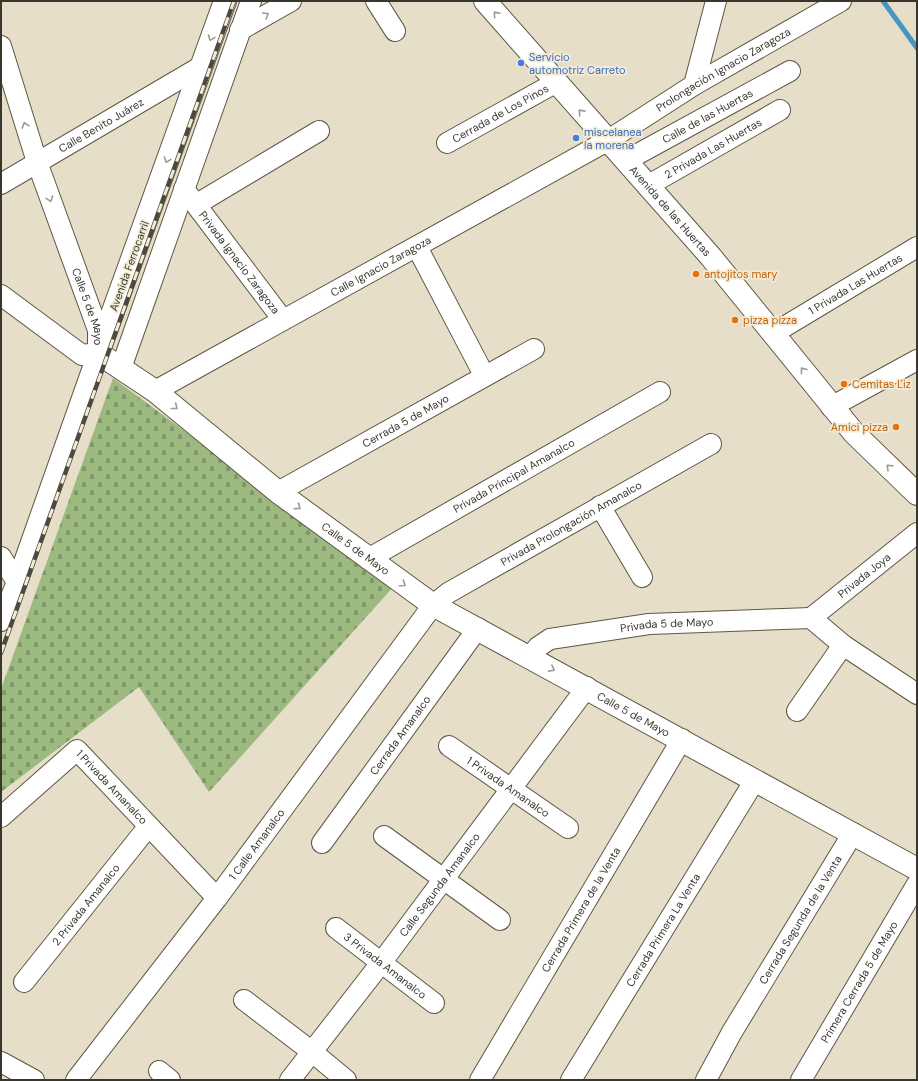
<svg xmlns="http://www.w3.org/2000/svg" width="918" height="1081" font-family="'DM Sans',sans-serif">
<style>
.cemetery{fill:url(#cemetery-stones)}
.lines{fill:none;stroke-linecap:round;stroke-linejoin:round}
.stream{stroke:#4796c1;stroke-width:5}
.street-casing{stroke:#5d5744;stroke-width:22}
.secondary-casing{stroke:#5d5744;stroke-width:24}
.street{stroke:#fff;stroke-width:20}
.secondary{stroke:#fff;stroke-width:22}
.rail-casing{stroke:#4c493f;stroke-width:4.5}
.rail{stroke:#f3ebd5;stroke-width:3;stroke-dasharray:9;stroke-linecap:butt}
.oneway{stroke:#9c9a96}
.shop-dot{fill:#3f7fe0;stroke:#f3ebd5;stroke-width:1.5}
.food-dot{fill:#e8710a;stroke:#f3ebd5;stroke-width:1.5}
.labels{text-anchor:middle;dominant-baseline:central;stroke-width:3.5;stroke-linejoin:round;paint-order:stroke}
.shop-label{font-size:11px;fill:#366cbe;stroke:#f3ebd5;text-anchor:start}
.street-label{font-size:11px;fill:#39362e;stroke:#f3ebd5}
.food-label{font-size:11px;fill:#c56008;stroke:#f3ebd5;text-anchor:start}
</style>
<defs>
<pattern id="cemetery-stones" width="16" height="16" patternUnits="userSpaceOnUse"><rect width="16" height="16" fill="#9cba7f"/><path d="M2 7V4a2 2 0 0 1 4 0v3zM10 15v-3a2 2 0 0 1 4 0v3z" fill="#809868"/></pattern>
</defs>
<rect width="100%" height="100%" fill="#e6dec8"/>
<path class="cemetery" d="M 113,378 L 394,586 L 209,792 L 139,687 L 1,792 L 1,689 Z"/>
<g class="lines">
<path class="stream" d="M 883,1 L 917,48"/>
<g class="street-casing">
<g id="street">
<path d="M 376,1 L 395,31"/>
<path d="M 240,30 L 291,1"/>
<path id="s1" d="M 1,46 L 37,162 L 98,330 L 98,353 L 17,582 L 1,621"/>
<path d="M 694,85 L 716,1"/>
<path id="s2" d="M 447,143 L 555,83"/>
<path id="s3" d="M 625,161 L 790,71"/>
<path id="s4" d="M 1,184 L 200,67"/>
<path id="s5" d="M 647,186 L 780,110"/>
<path id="s6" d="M 184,189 L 283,320"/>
<path d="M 197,204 L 319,131"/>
<path d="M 417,247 L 484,375"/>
<path d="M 1,295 L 82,355 L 98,353"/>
<path id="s7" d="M 774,333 L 917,247"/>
<path d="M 121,368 L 251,1"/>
<path id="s8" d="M 155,391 L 607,141 L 694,85 L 841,1"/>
<path d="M 831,407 L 917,360"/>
<path id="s9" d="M 278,492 L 534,349"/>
<path d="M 600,506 L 642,577"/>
<path d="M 1,557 L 17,582"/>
<path id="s10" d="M 368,559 L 660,392"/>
<path id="s11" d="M 811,618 L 917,533"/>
<path d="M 811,618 L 843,645 L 917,694"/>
<path id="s12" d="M 530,657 L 538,647 L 550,639 L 649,624 L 811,618"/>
<path d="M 797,711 L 843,645"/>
<path id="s13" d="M 449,746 L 568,828"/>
<path id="s14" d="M 1,817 L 77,750 L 217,898"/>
<path d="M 384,836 L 500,920"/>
<path id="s15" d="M 322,843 L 478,628"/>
<path id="s16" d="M 336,928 L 434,1003"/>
<path id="s17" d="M 24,982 L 148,827"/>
<path d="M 244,1000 L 311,1051 L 346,1080"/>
<path d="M 1,1062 L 34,1080"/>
<path d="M 159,1071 L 170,1080"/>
<path id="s18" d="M 76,1080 L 217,898 L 433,605 L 448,593 L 711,444"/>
<path id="s19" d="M 290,1080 L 381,963 L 587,687"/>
<path id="s20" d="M 480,1080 L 682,739"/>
<path id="s21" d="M 571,1080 L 755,780"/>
<path id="s22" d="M 706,1080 L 732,1032 L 853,833"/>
<path id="s23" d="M 801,1080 L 917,884"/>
</g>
</g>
<g class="secondary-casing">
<g id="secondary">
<path id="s24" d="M 225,1 L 98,353 L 155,391 L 278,492 L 433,605 L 917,869"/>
<path id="s25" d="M 485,1 L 711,257 L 854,433 L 917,494"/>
</g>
</g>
<use href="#street" class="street"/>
<use href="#secondary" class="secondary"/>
<g class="rail-casing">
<path id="rail" d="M 1,653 L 234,1"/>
</g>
<use href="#rail" class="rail"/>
</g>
<defs><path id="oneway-chevron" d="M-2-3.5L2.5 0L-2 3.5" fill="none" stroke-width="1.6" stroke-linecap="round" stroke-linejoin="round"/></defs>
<g class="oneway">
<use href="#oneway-chevron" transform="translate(496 14) rotate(-131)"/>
<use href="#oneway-chevron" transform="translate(266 15) rotate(-30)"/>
<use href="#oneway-chevron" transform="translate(211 38) rotate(110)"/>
<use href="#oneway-chevron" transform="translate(581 112) rotate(-132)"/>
<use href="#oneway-chevron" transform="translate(25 125) rotate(-107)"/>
<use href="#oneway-chevron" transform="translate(167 160) rotate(110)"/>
<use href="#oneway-chevron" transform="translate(50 199) rotate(70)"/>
<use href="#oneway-chevron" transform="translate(803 370) rotate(-128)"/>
<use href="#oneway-chevron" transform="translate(175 407) rotate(39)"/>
<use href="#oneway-chevron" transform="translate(889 467) rotate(-136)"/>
<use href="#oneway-chevron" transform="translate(298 507) rotate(37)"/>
<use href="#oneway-chevron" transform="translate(403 584) rotate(35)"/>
<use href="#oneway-chevron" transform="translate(552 669) rotate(28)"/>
</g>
<g class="shop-dot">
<circle cx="521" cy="63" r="4"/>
<circle cx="576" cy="138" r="4"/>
</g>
<g class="food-dot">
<circle cx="696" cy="274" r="4"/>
<circle cx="735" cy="320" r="4"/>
<circle cx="844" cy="384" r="4"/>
<circle cx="896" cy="427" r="4"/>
</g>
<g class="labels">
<g class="shop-label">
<text x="529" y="57">Servicio<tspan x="529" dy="13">automotriz Carreto</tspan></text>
<text x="584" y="132">miscelanea<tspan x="584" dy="13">la morena</tspan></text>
</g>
<g class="street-label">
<text stroke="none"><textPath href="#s8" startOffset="653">Prolongación Ignacio Zaragoza</textPath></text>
<text stroke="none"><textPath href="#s2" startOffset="61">Cerrada de Los Pinos</textPath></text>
<text stroke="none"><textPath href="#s3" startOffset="94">Calle de las Huertas</textPath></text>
<text stroke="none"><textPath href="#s4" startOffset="116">Calle Benito Juárez</textPath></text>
<text stroke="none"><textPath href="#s5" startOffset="76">2 Privada Las Huertas</textPath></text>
<text stroke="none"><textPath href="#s25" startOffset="280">Avenida de las Huertas</textPath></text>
<text stroke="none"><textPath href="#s6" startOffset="92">Privada Ignacio Zaragoza</textPath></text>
<text transform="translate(129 266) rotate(-70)">Avenida Ferrocarril</text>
<text stroke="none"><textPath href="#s8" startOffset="258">Calle Ignacio Zaragoza</textPath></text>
<text stroke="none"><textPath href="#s7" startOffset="95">1 Privada Las Huertas</textPath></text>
<text stroke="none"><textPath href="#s1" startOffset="275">Calle 5 de Mayo</textPath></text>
<text stroke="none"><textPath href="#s9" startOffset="146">Cerrada 5 de Mayo</textPath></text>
<text stroke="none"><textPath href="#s10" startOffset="168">Privada Principal Amanalco</textPath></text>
<text stroke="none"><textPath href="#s18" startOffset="755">Privada Prolongación Amanalco</textPath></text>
<text stroke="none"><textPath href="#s24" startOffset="698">Calle 5 de Mayo</textPath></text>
<text stroke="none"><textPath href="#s11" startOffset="68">Privada Joya</textPath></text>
<text stroke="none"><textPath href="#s12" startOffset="145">Privada 5 de Mayo</textPath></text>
<text stroke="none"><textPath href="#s24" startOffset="1022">Calle 5 de Mayo</textPath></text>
<text stroke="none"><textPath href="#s15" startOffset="133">Cerrada Amanalco</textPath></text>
<text stroke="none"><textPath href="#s13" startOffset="72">1 Privada Amanalco</textPath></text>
<text stroke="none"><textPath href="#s14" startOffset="152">1 Privada Amanalco</textPath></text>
<text stroke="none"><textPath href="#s18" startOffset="297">1 Calle Amanalco</textPath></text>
<text stroke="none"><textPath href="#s19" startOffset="246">Calle Segunda Amanalco</textPath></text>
<text stroke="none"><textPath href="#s17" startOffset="99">2 Privada Amanalco</textPath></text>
<text stroke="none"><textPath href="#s20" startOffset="198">Cerrada Primera de la Venta</textPath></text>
<text stroke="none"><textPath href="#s22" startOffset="186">Cerrada Segunda de la Venta</textPath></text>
<text stroke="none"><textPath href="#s21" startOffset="176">Cerrada Primera La Venta</textPath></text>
<text stroke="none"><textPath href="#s16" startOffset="62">3 Privada Amanalco</textPath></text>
<text stroke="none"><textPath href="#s23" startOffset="114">Primera Cerrada 5 de Mayo</textPath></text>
</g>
<g class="food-label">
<text x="704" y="274">antojitos mary</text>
<text x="743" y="320">pizza pizza</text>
<text x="852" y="384">Cemitas Liz</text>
<text x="888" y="427" text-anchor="end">Amici pizza</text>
</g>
</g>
<rect width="918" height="1081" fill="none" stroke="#39362e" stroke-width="4"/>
</svg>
